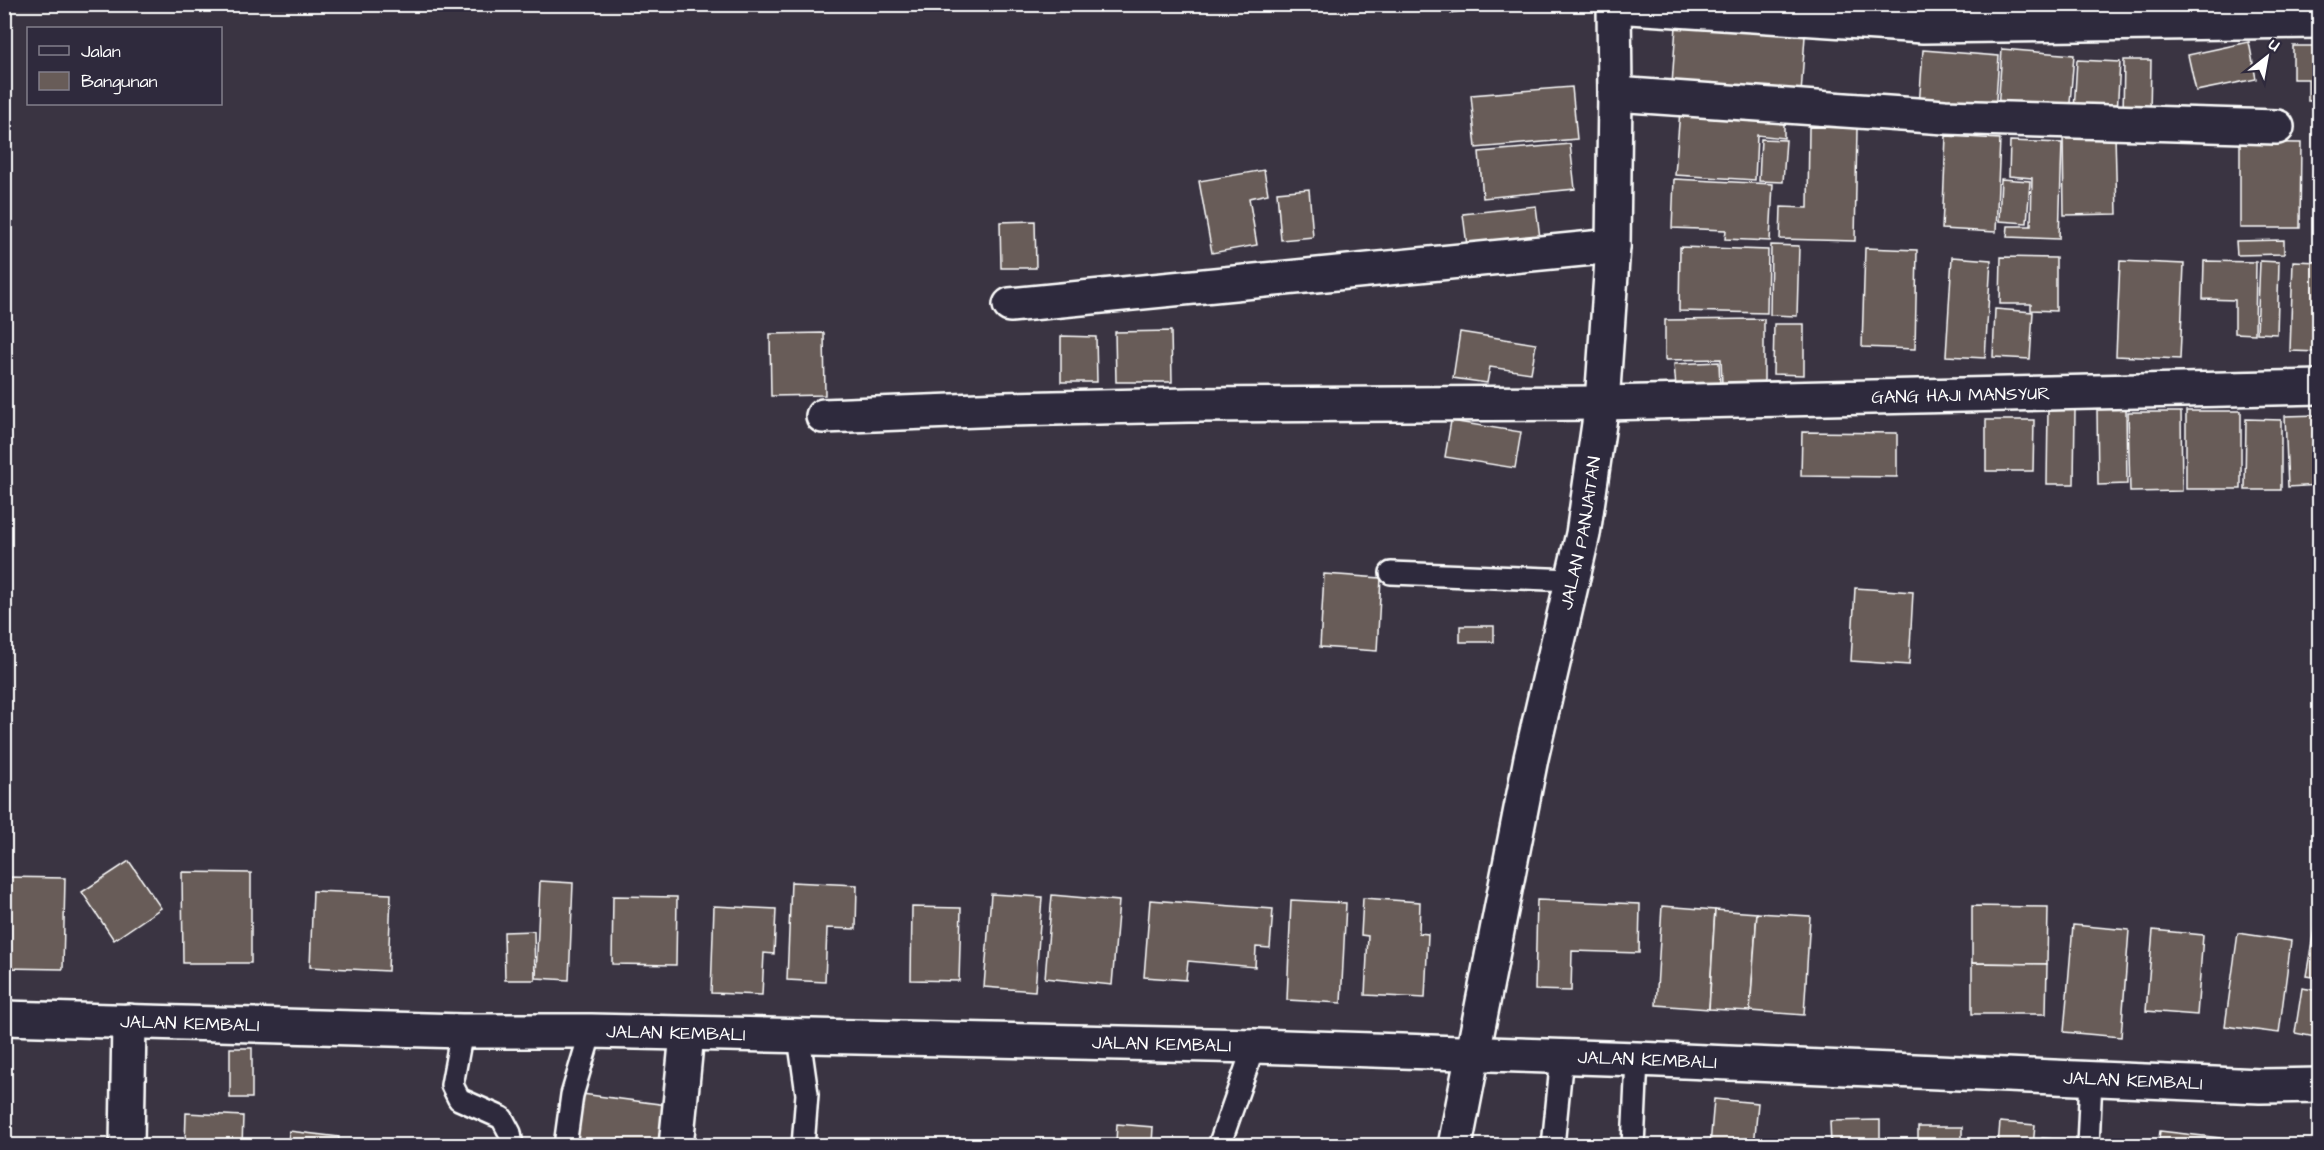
<svg xmlns="http://www.w3.org/2000/svg" width="2324" height="1150" font-family="'Architects Daughter',sans-serif">
<style>
.building{fill:#685c58;stroke:#fff;stroke-width:1.5}
.lines{fill:none;stroke-linecap:round;stroke-linejoin:round}
.service-casing{stroke:#fff;stroke-width:26}
.minor-casing{stroke:#fff;stroke-width:38}
.tertiary-casing{stroke:#fff;stroke-width:38}
.service{stroke:#2f2a3d;stroke-width:21}
.minor{stroke:#2f2a3d;stroke-width:33}
.tertiary{stroke:#2f2a3d;stroke-width:33}
.labels{text-anchor:middle;dominant-baseline:central;stroke-width:6;stroke-linejoin:round;paint-order:stroke}
.street-label{font-size:18px;fill:#fff;stroke:#2f2a3d}
</style>
<rect width="100%" height="100%" fill="#3a3442"/>
<filter id="ink" filterUnits="userSpaceOnUse"><feTurbulence type="fractalNoise" baseFrequency=".0167" numOctaves="2"/><feDisplacementMap in="SourceGraphic" scale="12" xChannelSelector="R" yChannelSelector="G"/><feConvolveMatrix kernelMatrix="1 2 1 2 8 2 1 2 1" color-interpolation-filters="sRGB"/></filter>
<g filter="url(#ink)">
<g class="building">
<path d="M 1449,4 L 1501,4 L 1451,13 Z"/>
<path d="M 1864,4 L 1958,4 L 1957,12 L 1863,8 Z"/>
<rect x="1964" y="4" width="42" height="10"/>
<path d="M 2029,4 L 2073,4 L 2072,10 L 2029,9 Z"/>
<rect x="2079" y="4" width="48" height="10"/>
<path d="M 1676,26 L 1805,36 L 1801,94 L 1672,85 Z"/>
<path d="M 2249,42 L 2256,79 L 2196,91 L 2188,55 Z"/>
<path d="M 2293,46 L 2320,46 L 2320,101 L 2308,101 L 2308,79 L 2293,79 Z"/>
<path d="M 2002,49 L 2074,55 L 2069,115 L 1998,110 Z"/>
<path d="M 1923,50 L 1999,56 L 1995,113 L 1919,107 Z"/>
<path d="M 2077,60 L 2120,62 L 2117,114 L 2074,111 Z"/>
<path d="M 2124,60 L 2151,60 L 2150,115 L 2123,115 Z"/>
<path d="M 1572,87 L 1577,139 L 1476,148 L 1471,95 Z"/>
<path d="M 1680,110 L 1784,117 L 1784,138 L 1757,135 L 1755,180 L 1675,175 Z"/>
<path d="M 1809,127 L 1857,128 L 1855,241 L 1780,239 L 1781,207 L 1808,208 Z"/>
<path d="M 2115,134 L 2117,214 L 2064,215 L 2063,135 Z"/>
<path d="M 1946,136 L 2000,139 L 1996,232 L 1942,229 Z"/>
<path d="M 1761,139 L 1786,140 L 1783,182 L 1759,181 Z"/>
<path d="M 2010,141 L 2062,143 L 2059,239 L 2007,237 L 2008,226 L 2031,226 L 2032,178 L 2009,176 Z"/>
<path d="M 2240,142 L 2301,143 L 2300,228 L 2240,228 Z"/>
<path d="M 1570,144 L 1575,189 L 1483,198 L 1479,152 Z"/>
<path d="M 1264,170 L 1268,194 L 1249,198 L 1257,245 L 1212,253 L 1199,181 Z"/>
<path d="M 1674,179 L 1773,184 L 1770,241 L 1725,239 L 1726,230 L 1672,228 Z"/>
<path d="M 2001,179 L 2030,181 L 2027,223 L 1999,221 Z"/>
<path d="M 1309,189 L 1313,237 L 1281,240 L 1277,192 Z"/>
<path d="M 1536,206 L 1540,238 L 1467,246 L 1463,214 Z"/>
<path d="M 1035,221 L 1036,268 L 1001,268 L 1000,222 Z"/>
<path d="M 2284,240 L 2284,254 L 2237,255 L 2236,241 Z"/>
<path d="M 1771,245 L 1799,246 L 1797,316 L 1770,315 Z"/>
<path d="M 1680,247 L 1768,250 L 1767,313 L 1679,311 Z"/>
<path d="M 1865,248 L 1917,250 L 1915,349 L 1862,347 Z"/>
<path d="M 1952,257 L 1991,260 L 1985,358 L 1946,356 Z"/>
<path d="M 2001,257 L 2056,258 L 2056,311 L 2031,310 L 2031,304 L 2000,304 Z"/>
<path d="M 2120,261 L 2184,264 L 2180,359 L 2116,356 Z"/>
<path d="M 2204,261 L 2256,262 L 2255,334 L 2235,333 L 2235,300 L 2203,299 Z"/>
<path d="M 2260,261 L 2279,262 L 2277,334 L 2257,333 Z"/>
<path d="M 2293,261 L 2320,262 L 2320,352 L 2290,351 Z"/>
<path d="M 1995,309 L 2033,312 L 2030,359 L 1993,357 Z"/>
<path d="M 1764,319 L 1764,384 L 1722,384 L 1721,359 L 1665,360 L 1665,320 Z"/>
<path d="M 1774,324 L 1804,324 L 1804,375 L 1773,374 Z"/>
<path d="M 1171,331 L 1172,382 L 1116,382 L 1115,332 Z"/>
<path d="M 1460,332 L 1536,344 L 1531,373 L 1490,367 L 1487,383 L 1453,378 Z"/>
<path d="M 824,333 L 825,395 L 771,396 L 770,334 Z"/>
<path d="M 1061,336 L 1096,337 L 1097,382 L 1061,382 Z"/>
<path d="M 1719,362 L 1720,385 L 1676,387 L 1674,364 Z"/>
<path d="M 2048,409 L 2075,410 L 2074,484 L 2047,484 Z"/>
<path d="M 2097,409 L 2126,409 L 2127,484 L 2098,485 Z"/>
<rect x="2186" y="411" width="55" height="78"/>
<path d="M 2128,412 L 2181,412 L 2182,491 L 2130,492 Z"/>
<path d="M 2320,415 L 2320,485 L 2288,487 L 2285,416 Z"/>
<path d="M 2246,419 L 2281,420 L 2281,490 L 2245,490 Z"/>
<path d="M 1986,420 L 2034,420 L 2033,471 L 1986,471 Z"/>
<path d="M 1451,421 L 1521,432 L 1515,468 L 1445,457 Z"/>
<path d="M 1802,432 L 1897,433 L 1897,477 L 1801,476 Z"/>
<path d="M 1324,574 L 1381,578 L 1377,651 L 1320,647 Z"/>
<path d="M 1855,588 L 1913,592 L 1909,665 L 1851,661 Z"/>
<rect x="1460" y="626" width="34" height="16"/>
<path d="M 129,861 L 161,908 L 114,940 L 82,892 Z"/>
<path d="M 182,872 L 251,873 L 251,963 L 183,963 Z"/>
<path d="M 4,877 L 65,878 L 63,969 L 4,968 Z"/>
<path d="M 540,881 L 573,883 L 569,980 L 536,978 Z"/>
<path d="M 791,882 L 857,885 L 856,929 L 827,928 L 825,982 L 787,980 Z"/>
<path d="M 313,891 L 391,894 L 388,971 L 310,967 Z"/>
<path d="M 991,894 L 1042,897 L 1035,991 L 984,987 Z"/>
<path d="M 1052,895 L 1119,901 L 1112,985 L 1045,978 Z"/>
<path d="M 613,896 L 677,897 L 676,965 L 612,964 Z"/>
<path d="M 1363,898 L 1420,902 L 1419,933 L 1428,934 L 1425,998 L 1365,995 L 1368,936 L 1361,935 Z"/>
<path d="M 1150,900 L 1273,909 L 1270,948 L 1256,947 L 1255,967 L 1188,961 L 1186,980 L 1144,977 Z"/>
<path d="M 1291,900 L 1346,903 L 1341,1003 L 1287,1000 Z"/>
<path d="M 1537,900 L 1640,904 L 1639,953 L 1572,951 L 1571,991 L 1535,990 Z"/>
<path d="M 714,906 L 776,909 L 774,954 L 764,953 L 762,995 L 711,993 Z"/>
<path d="M 1662,906 L 1715,910 L 1709,1009 L 1656,1005 Z"/>
<path d="M 1972,906 L 2048,907 L 2047,964 L 1972,963 Z"/>
<path d="M 912,907 L 961,908 L 959,981 L 911,980 Z"/>
<path d="M 1715,910 L 1757,913 L 1750,1011 L 1709,1009 Z"/>
<path d="M 1757,913 L 1810,916 L 1804,1015 L 1750,1011 Z"/>
<path d="M 2315,924 L 2320,925 L 2320,978 L 2306,976 Z"/>
<path d="M 2073,925 L 2129,930 L 2121,1037 L 2064,1032 Z"/>
<path d="M 2153,930 L 2203,935 L 2197,1015 L 2146,1011 Z"/>
<path d="M 534,931 L 535,980 L 505,980 L 504,932 Z"/>
<path d="M 2238,933 L 2291,941 L 2279,1033 L 2225,1026 Z"/>
<path d="M 1972,963 L 2047,964 L 2046,1014 L 1972,1014 Z"/>
<path d="M 2302,988 L 2320,991 L 2320,1038 L 2295,1033 Z"/>
<rect x="230" y="1048" width="22" height="50"/>
<path d="M 582,1094 L 667,1105 L 662,1146 L 576,1146 Z"/>
<path d="M 1714,1099 L 1758,1103 L 1754,1146 L 1710,1146 Z"/>
<path d="M 186,1113 L 243,1116 L 242,1146 L 185,1146 Z"/>
<path d="M 1880,1120 L 1880,1146 L 1831,1146 L 1830,1121 Z"/>
<path d="M 2000,1122 L 2035,1125 L 2033,1146 L 1998,1146 Z"/>
<path d="M 1117,1124 L 1153,1127 L 1152,1144 L 1169,1146 L 1094,1146 L 1095,1140 L 1116,1142 Z"/>
<rect x="1918" y="1127" width="44" height="19"/>
<path d="M 289,1131 L 339,1137 L 338,1146 L 288,1146 Z"/>
<path d="M 2160,1131 L 2220,1138 L 2219,1146 L 2158,1146 Z"/>
<path d="M 2042,1138 L 2084,1141 L 2083,1146 L 2041,1146 Z"/>
</g>
<g class="lines">
<g class="service-casing">
<g id="service">
<path d="M 1391,573 L 1573,580"/>
<path d="M 462,1031 L 452,1085 L 459,1099 L 502,1118 L 510,1133 L 512,1146"/>
<path d="M 799,1037 L 807,1094 L 803,1146"/>
<path d="M 565,1146 L 572,1095 L 591,1031"/>
<path d="M 1219,1146 L 1254,1046"/>
<path d="M 1553,1146 L 1562,1056"/>
<path d="M 1633,1146 L 1637,1059"/>
<path d="M 2088,1146 L 2091,1078"/>
</g>
</g>
<g class="minor-casing">
<g id="minor">
<path d="M 1614,6 L 1923,26 L 2320,21"/>
<path d="M 1615,94 L 1945,117 L 2277,127"/>
<path d="M 1010,305 L 1613,246"/>
<path id="s1" d="M 823,416 L 1004,409 L 1189,405 L 1602,403 L 2320,387"/>
<path d="M 127,1146 L 129,1021"/>
<path d="M 676,1146 L 687,1034"/>
<path d="M 1455,1146 L 1473,1053"/>
</g>
</g>
<g class="tertiary-casing">
<g id="tertiary">
<path id="s2" d="M 4,1018 L 462,1031 L 591,1031 L 1254,1046 L 1637,1059 L 2260,1086 L 2320,1085"/>
<path id="s3" d="M 1473,1053 L 1531,758 L 1583,534 L 1602,403 L 1613,246 L 1615,94 L 1614,4"/>
</g>
</g>
<use href="#service" class="service"/>
<use href="#minor" class="minor"/>
<use href="#tertiary" class="tertiary"/>
</g>
</g>
<g class="labels">
<g class="street-label">
<text stroke="none"><textPath href="#s1" startOffset="1138">GANG HAJI MANSYUR</textPath></text>
<text stroke="none"><textPath href="#s3" startOffset="531">JALAN PANJAITAN</textPath></text>
<text stroke="none"><textPath href="#s2" startOffset="186">JALAN KEMBALI</textPath></text>
<text stroke="none"><textPath href="#s2" startOffset="672">JALAN KEMBALI</textPath></text>
<text stroke="none"><textPath href="#s2" startOffset="1158">JALAN KEMBALI</textPath></text>
<text stroke="none"><textPath href="#s2" startOffset="1644">JALAN KEMBALI</textPath></text>
<text stroke="none"><textPath href="#s2" startOffset="2130">JALAN KEMBALI</textPath></text>
</g>
</g>
<rect width="2324" height="1150" fill="none" stroke="#2f2a3d" stroke-width="24"/>
<rect x="12" y="12" width="2300" height="1126" fill="none" stroke="#fff" stroke-width="2" filter="url(#ink)"/>
<rect x="27" y="27" width="195" height="78" fill="#2f2a3d" stroke="#827f8b" stroke-width="1.5"/>
<rect x="39" y="46" width="30" height="9" fill="#2f2a3d" stroke="#827f8b" stroke-width="1.5"/>
<text x="81" y="57" font-size="18" fill="#ffffff">Jalan</text>
<rect x="39" y="72" width="30" height="18" fill="#685c58" stroke="#827f8b" stroke-width="1.5"/>
<text x="81" y="87" font-size="18" fill="#ffffff">Bangunan</text>
<g transform="translate(2267 57) rotate(31)" stroke="#2f2a3d" stroke-width="4.5" paint-order="stroke">
<path d="M0-4.5L10 22L0 15L-10 22Z" fill="#ffffff"/>
<text y="-9" font-size="16" font-weight="bold" text-anchor="middle" fill="#ffffff">U</text>
</g>
</svg>
